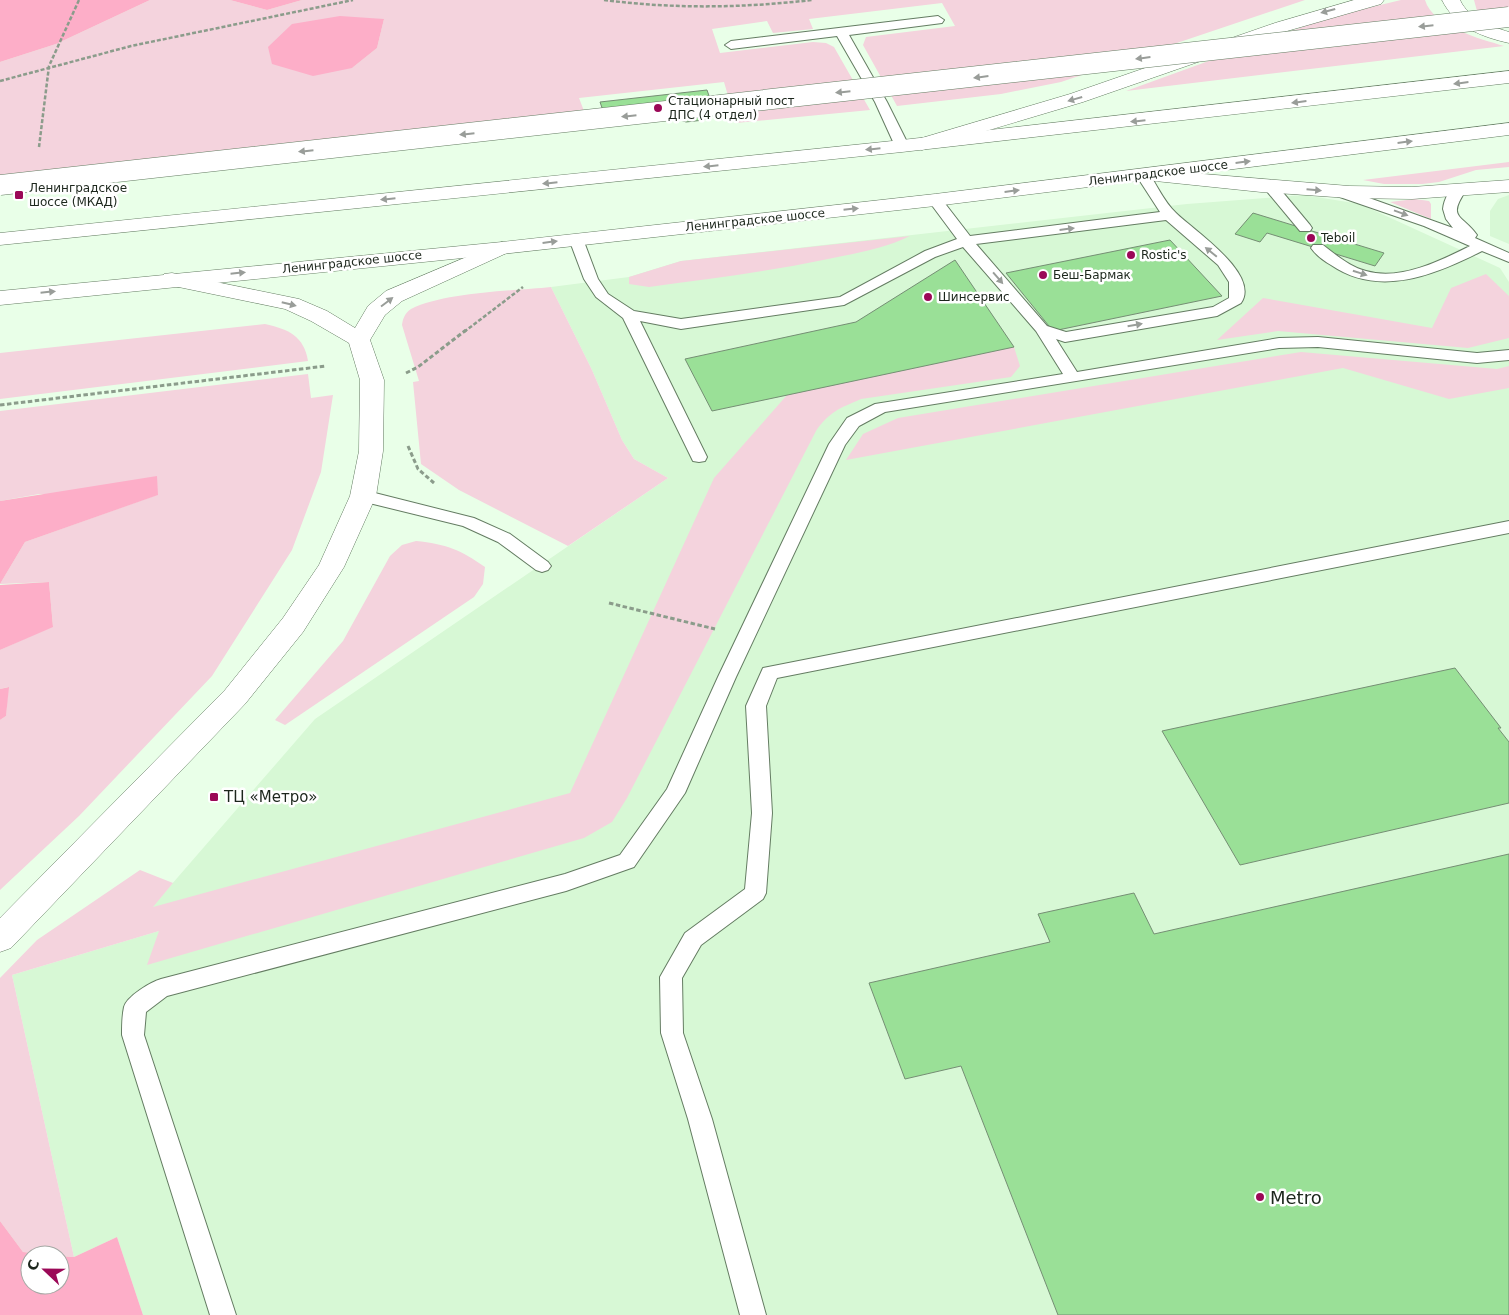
<svg xmlns="http://www.w3.org/2000/svg" width="1509" height="1315" font-family="'DejaVu Sans',sans-serif">
<style>
.built{fill:#d7f8d5}
.green{fill:#f4d3dd;fill-rule:evenodd}
.forest{fill:#fdaec8}
.building{fill:#9ae097;stroke:#758e74}
.lines{fill:none;stroke-linecap:round;stroke-linejoin:round}
.service-casing{stroke:#647c62;stroke-width:2}
.minor-casing{stroke:#647c62;stroke-width:1}
.tertiary-casing{stroke:#647c62;stroke-width:1}
.primary-casing{stroke:#647c62;stroke-width:1}
.path-far1{stroke:#8b9c8b;stroke-width:2.5;stroke-dasharray:4 2;stroke-linecap:butt}
.path{stroke:#8b9c8b;stroke-width:3;stroke-dasharray:4.5 2.5;stroke-linecap:butt}
.service{fill:#fff;fill-rule:evenodd}
.minor{fill:#fff;fill-rule:evenodd}
.tertiary{fill:#fff;fill-rule:evenodd}
.primary{fill:#fff;fill-rule:evenodd}
.primary-bridge-casing{stroke:#647c62;stroke-width:21;stroke-linecap:butt}
.primary-bridge{stroke:#fff;stroke-width:20}
.oneway{fill:#999d99}
.poi-dot{fill:#9b0857;stroke:#fff;stroke-width:2}
.labels{text-anchor:middle;dominant-baseline:central;stroke-width:5;stroke-linejoin:round;paint-order:stroke}
.far-poi-label{font-size:12px;fill:#1c261c;stroke:#fff;text-anchor:start}
.far-street-label{font-size:12px;fill:#1c261c;stroke:#fff}
.poi-label{font-size:15px;fill:#1c261c;stroke:#fff;text-anchor:start}
.near-poi-label{font-size:18px;fill:#1c261c;stroke:#fff;text-anchor:start}
</style>
<rect width="100%" height="100%" fill="#e9ffe8"/>
<g class="built">
<path d="M 1304,195 L 1360,204 L 1500,268 L 1509,282 L 1509,1315 L 143,1315 L 117,1237 L 74,1257 L 12,975 L 159,931 L 152,907 L 315,719 L 668,478 L 634,459 L 622,440 L 592,370 L 551,287 L 629,277 L 681,261 L 1187,204 Z"/>
<path d="M 1509,195 L 1509,244 L 1490,236 L 1490,211 L 1498,199 Z"/>
</g>
<g class="green">
<path d="M 150,0 L 230,0 L 267,10 L 302,0 L 1305,0 L 1061,82 L 1001,94 L 897,106 L 863,45 L 866,37 L 955,26 L 942,3 L 809,19 L 813,29 L 773,33 L 767,21 L 712,29 L 720,53 L 813,42 L 826,43 L 834,47 L 870,110 L 736,123 L 724,82 L 579,98 L 584,111 L 0,177 L 0,62 L 56,44 ZM 384,19 L 377,48 L 352,68 Z"/>
<path d="M 1401,0 L 1425,0 C 1433,27 1481,39 1504,46 L 1126,91 L 1330,17 Z"/>
<path d="M 1474,0 L 1509,0 L 1509,7 L 1477,11 Z"/>
<path d="M 1509,162 L 1509,167 L 1476,170 L 1439,182 L 1422,184 L 1384,184 L 1363,180 Z"/>
<path d="M 1415,199 L 1429,201 L 1431,204 L 1431,219 L 1390,202 Z"/>
<path d="M 910,236 C 884,249 852,254 823,260 C 765,272 707,279 649,287 L 629,284 L 629,277 L 681,261 Z"/>
<path d="M 1486,274 L 1509,296 L 1509,338 L 1468,348 L 1278,331 L 1217,340 L 1263,298 L 1432,328 L 1451,288 Z"/>
<path d="M 551,287 L 592,370 L 622,440 L 634,459 L 668,478 L 568,546 L 459,490 L 421,464 L 413,382 L 419,381 L 402,325 C 403,318 405,313 411,309 C 445,292 513,291 551,287 Z"/>
<path d="M 265,324 C 288,329 304,336 308,361 L 0,399 L 0,353 Z"/>
<path d="M 1014,347 L 1020,366 L 1011,377 L 861,399 C 840,408 829,412 816,431 L 627,798 L 612,822 L 584,838 L 147,965 L 159,931 L 12,975 L 74,1257 L 23,1252 L 0,1221 L 0,978 L 37,940 L 140,870 L 173,883 L 153,907 L 570,793 L 714,478 L 787,395 Z"/>
<path d="M 1301,352 L 1497,369 L 1509,366 L 1509,388 L 1449,399 L 1343,368 L 846,460 L 863,434 L 898,418 Z"/>
<path d="M 308,374 L 311,398 L 333,395 L 321,472 L 292,550 L 212,676 L 79,816 L 0,890 L 0,720 L 6,716 L 8,687 L 0,689 L 0,650 L 53,626 L 49,582 L 0,584 L 25,542 L 157,495 L 39,494 L 0,501 L 0,411 Z"/>
<path d="M 416,541 C 446,544 461,550 485,567 L 483,584 L 474,597 L 285,725 L 275,720 L 343,641 L 390,556 L 402,545 Z"/>
</g>
<g class="forest">
<path d="M 0,0 L 150,0 L 56,44 L 0,62 Z"/>
<path d="M 230,0 L 302,0 L 267,10 Z"/>
<path d="M 340,16 L 384,19 L 377,48 L 352,68 L 313,76 L 272,64 L 268,47 L 292,24 Z"/>
<path d="M 157,476 L 158,495 L 25,542 L 0,584 L 0,501 Z"/>
<path d="M 49,582 L 53,627 L 0,650 L 0,585 Z"/>
<path d="M 9,687 L 6,716 L 0,720 L 0,689 Z"/>
<path d="M 0,1221 L 23,1252 L 52,1255 L 30,1255 L 30,1285 L 60,1285 L 60,1256 L 74,1257 L 117,1237 L 143,1315 L 0,1315 Z"/>
</g>
<g class="building">
<path d="M 707,90 L 715,113 L 704,120 L 686,122 L 673,117 L 608,125 L 600,102 Z"/>
<path d="M 1253,213 L 1384,253 L 1375,266 L 1267,233 L 1260,242 L 1235,234 Z"/>
<path d="M 1170,240 L 1222,296 L 1053,331 L 1006,273 Z"/>
<path d="M 955,260 L 1014,347 L 712,411 L 685,359 L 856,322 Z"/>
<path d="M 1455,668 L 1501,728 L 1498,728 L 1509,742 L 1509,803 L 1240,865 L 1162,731 Z"/>
<path d="M 1509,854 L 1509,1315 L 1058,1315 L 961,1066 L 905,1079 L 869,983 L 1050,942 L 1038,914 L 1134,893 L 1154,934 Z"/>
</g>
<g class="lines">
<g class="service-casing">
<g id="service">
<path d="M 938,16 L 944,20 L 942,23 L 849,35 L 887,102 L 909,146 L 902,150 L 895,146 L 875,102 L 837,36 L 731,49 L 725,45 L 731,41 Z"/>
<path d="M 1143,171 L 1148,172 C 1157,185 1164,202 1176,213 C 1193,230 1261,274 1241,303 L 1217,316 L 1065,342 L 1056,339 L 1077,372 L 1279,338 L 1318,337 L 1477,353 L 1509,350 L 1509,360 L 1477,363 L 1318,347 L 1279,348 L 885,412 L 859,426 L 845,445 L 736,677 L 685,793 L 634,867 L 566,891 L 167,996 L 146,1012 L 144,1035 L 236,1315 L 210,1315 L 122,1035 C 122,1026 122,1016 124,1007 C 127,996 151,982 161,979 L 565,874 L 620,855 L 667,789 L 718,677 L 829,444 L 847,418 L 875,404 L 1063,374 L 1036,331 L 963,247 L 935,257 L 844,305 L 681,329 L 640,321 L 707,457 L 705,461 L 699,462 L 693,461 L 623,318 L 596,297 L 584,279 L 569,239 L 571,236 L 581,236 L 583,239 L 598,279 L 608,294 L 634,311 L 681,319 L 840,297 L 925,251 L 957,239 L 928,200 L 935,196 L 940,197 L 970,236 L 1160,212 L 1136,175 ZM 1166,220 L 1218,265 L 1229,282 L 1229,298 L 1213,307 L 1066,332 L 1047,326 L 976,244 Z"/>
<path d="M 1270,182 L 1275,183 L 1310,225 L 1312,228 L 1310,231 L 1300,231 L 1265,189 L 1263,186 Z"/>
<path d="M 1460,185 L 1467,189 C 1446,219 1462,214 1477,235 L 1475,238 L 1509,253 L 1509,262 L 1482,251 C 1435,275 1379,298 1331,265 C 1324,261 1316,255 1311,248 L 1313,245 L 1323,245 C 1336,255 1350,267 1366,271 C 1400,281 1440,261 1470,246 L 1424,226 L 1334,195 L 1332,192 L 1334,189 L 1344,189 L 1453,228 L 1446,219 L 1443,209 C 1444,199 1450,187 1460,185 Z"/>
<path d="M 363,490 L 474,518 L 510,534 L 548,562 L 551,566 L 548,570 L 542,572 L 536,570 L 498,542 L 463,526 L 357,500 L 354,496 L 357,492 Z"/>
<path d="M 1509,521 L 1509,533 L 777,678 L 766,706 L 772,813 L 766,893 L 763,899 L 701,945 L 682,978 L 683,1033 L 712,1119 L 766,1315 L 740,1315 L 688,1119 L 661,1033 L 660,977 L 685,933 L 745,889 L 752,813 L 746,706 L 763,668 Z"/>
</g>
</g>
<g class="minor-casing">
<path id="minor" d="M 502,242 L 509,244 L 513,248 L 509,252 L 402,301 L 385,315 L 370,340 L 384,380 L 383,451 L 376,496 L 344,567 L 303,632 L 245,704 L 11,948 L 0,952 L 0,918 L 225,690 L 283,618 L 319,565 L 350,496 L 359,451 L 360,380 L 349,343 L 311,321 L 285,309 L 164,284 L 161,279 L 164,274 L 172,273 L 299,299 L 327,311 L 355,328 L 368,306 L 386,291 Z"/>
</g>
<g class="tertiary-casing">
<g id="tertiary">
<path d="M 1354,0 L 1384,0 L 1381,4 L 1287,31 L 1083,102 L 922,150 L 915,148 L 912,144 L 915,140 L 1070,94 L 1275,23 Z"/>
<path d="M 1442,0 L 1460,0 C 1469,19 1490,26 1509,32 L 1509,43 C 1482,37 1455,27 1442,0 Z"/>
<path d="M 1143,169 L 1349,186 L 1412,187 L 1509,180 L 1509,192 L 1412,199 L 1349,198 L 1261,192 L 1136,179 L 1133,175 L 1136,171 Z"/>
</g>
</g>
<g class="primary-casing">
<g id="primary">
<path d="M 1509,71 L 1509,83 L 902,152 L 0,245 L 0,233 L 902,140 Z"/>
<path d="M 1509,123 L 1509,135 L 935,206 L 502,254 L 0,305 L 0,291 L 502,242 L 935,194 Z"/>
</g>
</g>
<g class="path-far1">
<path d="M 604,0 C 674,9 742,8 812,0"/>
<path d="M 0,81 L 131,46 L 353,0"/>
<path d="M 39,147 L 49,66 L 79,0"/>
<path d="M 464,332 L 523,287"/>
</g>
<g class="path">
<path d="M 406,373 L 418,367 L 466,330"/>
<path d="M 0,405 L 326,366"/>
<path d="M 408,446 L 418,469 L 434,483"/>
<path d="M 609,603 L 715,629"/>
</g>
<use href="#service" class="service"/>
<use href="#minor" class="minor"/>
<use href="#tertiary" class="tertiary"/>
<use href="#primary" class="primary"/>
<g class="primary-bridge-casing">
<path id="primary-bridge" d="M 0,185 L 1509,17"/>
</g>
<use href="#primary-bridge" class="primary-bridge"/>
</g>
<defs><path id="oneway-solid" d="M-6-.8H1V-3.2L6.5 0L1 3.2V.8H-6Z" transform="scale(1.25)"/></defs>
<g class="oneway">
<use href="#oneway-solid" transform="translate(1328 11) rotate(165)"/>
<use href="#oneway-solid" transform="translate(1426 26) rotate(174)"/>
<use href="#oneway-solid" transform="translate(1143 58) rotate(173)"/>
<use href="#oneway-solid" transform="translate(981 77) rotate(173)"/>
<use href="#oneway-solid" transform="translate(1461 83) rotate(173)"/>
<use href="#oneway-solid" transform="translate(843 92) rotate(174)"/>
<use href="#oneway-solid" transform="translate(1075 99) rotate(164)"/>
<use href="#oneway-solid" transform="translate(1299 102) rotate(173)"/>
<use href="#oneway-solid" transform="translate(629 116) rotate(174)"/>
<use href="#oneway-solid" transform="translate(1138 121) rotate(174)"/>
<use href="#oneway-solid" transform="translate(467 134) rotate(174)"/>
<use href="#oneway-solid" transform="translate(1405 142) rotate(-7)"/>
<use href="#oneway-solid" transform="translate(873 149) rotate(174)"/>
<use href="#oneway-solid" transform="translate(306 151) rotate(174)"/>
<use href="#oneway-solid" transform="translate(1243 162) rotate(-7)"/>
<use href="#oneway-solid" transform="translate(711 166) rotate(174)"/>
<use href="#oneway-solid" transform="translate(550 183) rotate(174)"/>
<use href="#oneway-solid" transform="translate(1314 190) rotate(5)"/>
<use href="#oneway-solid" transform="translate(1012 191) rotate(-7)"/>
<use href="#oneway-solid" transform="translate(388 199) rotate(174)"/>
<use href="#oneway-solid" transform="translate(851 209) rotate(-6)"/>
<use href="#oneway-solid" transform="translate(1401 213) rotate(20)"/>
<use href="#oneway-solid" transform="translate(1067 229) rotate(-7)"/>
<use href="#oneway-solid" transform="translate(550 242) rotate(-7)"/>
<use href="#oneway-solid" transform="translate(1211 252) rotate(-141)"/>
<use href="#oneway-solid" transform="translate(238 273) rotate(-6)"/>
<use href="#oneway-solid" transform="translate(1360 273) rotate(18)"/>
<use href="#oneway-solid" transform="translate(998 278) rotate(49)"/>
<use href="#oneway-solid" transform="translate(48 292) rotate(-6)"/>
<use href="#oneway-solid" transform="translate(387 302) rotate(-37)"/>
<use href="#oneway-solid" transform="translate(289 304) rotate(14)"/>
<use href="#oneway-solid" transform="translate(1135 325) rotate(-10)"/>
</g>
<g class="poi-dot">
<circle cx="658" cy="108" r="5"/>
<rect x="14" y="190" width="10" height="10" rx="2.5"/>
<circle cx="1311" cy="238" r="5"/>
<circle cx="1131" cy="255" r="5"/>
<circle cx="1043" cy="275" r="5"/>
<circle cx="928" cy="297" r="5"/>
<rect x="209" y="792" width="10" height="10" rx="2.5"/>
<circle cx="1260" cy="1197" r="5"/>
</g>
<g class="labels">
<g class="far-poi-label">
<text x="668" y="101">Стационарный пост<tspan x="668" dy="14">ДПС (4 отдел)</tspan></text>
<text x="29" y="188">Ленинградское<tspan x="29" dy="14">шоссе (МКАД)</tspan></text>
<text x="1321" y="238">Teboil</text>
<text x="1141" y="255">Rostic's</text>
<text x="1053" y="275">Беш-Бармак</text>
<text x="938" y="297">Шинсервис</text>
</g>
<g class="far-street-label">
<text transform="translate(1158 173) rotate(-7)">Ленинградское шоссе</text>
<text transform="translate(755 220) rotate(-6)">Ленинградское шоссе</text>
<text transform="translate(352 262) rotate(-6)">Ленинградское шоссе</text>
</g>
<g class="poi-label">
<text x="224" y="797">ТЦ «Метро»</text>
</g>
<g class="near-poi-label">
<text x="1270" y="1197">Metro</text>
</g>
</g>
<g transform="translate(45 1270) rotate(292)"><circle r="24" fill="#ffffff" stroke="#a4a8a4"/>
<path d="M0-4L9 19L0 12L-9 19Z" fill="#9b0857"/>
<text y="-8" font-size="14" font-weight="bold" text-anchor="middle" fill="#1c261c">С</text>
</g>
</svg>
